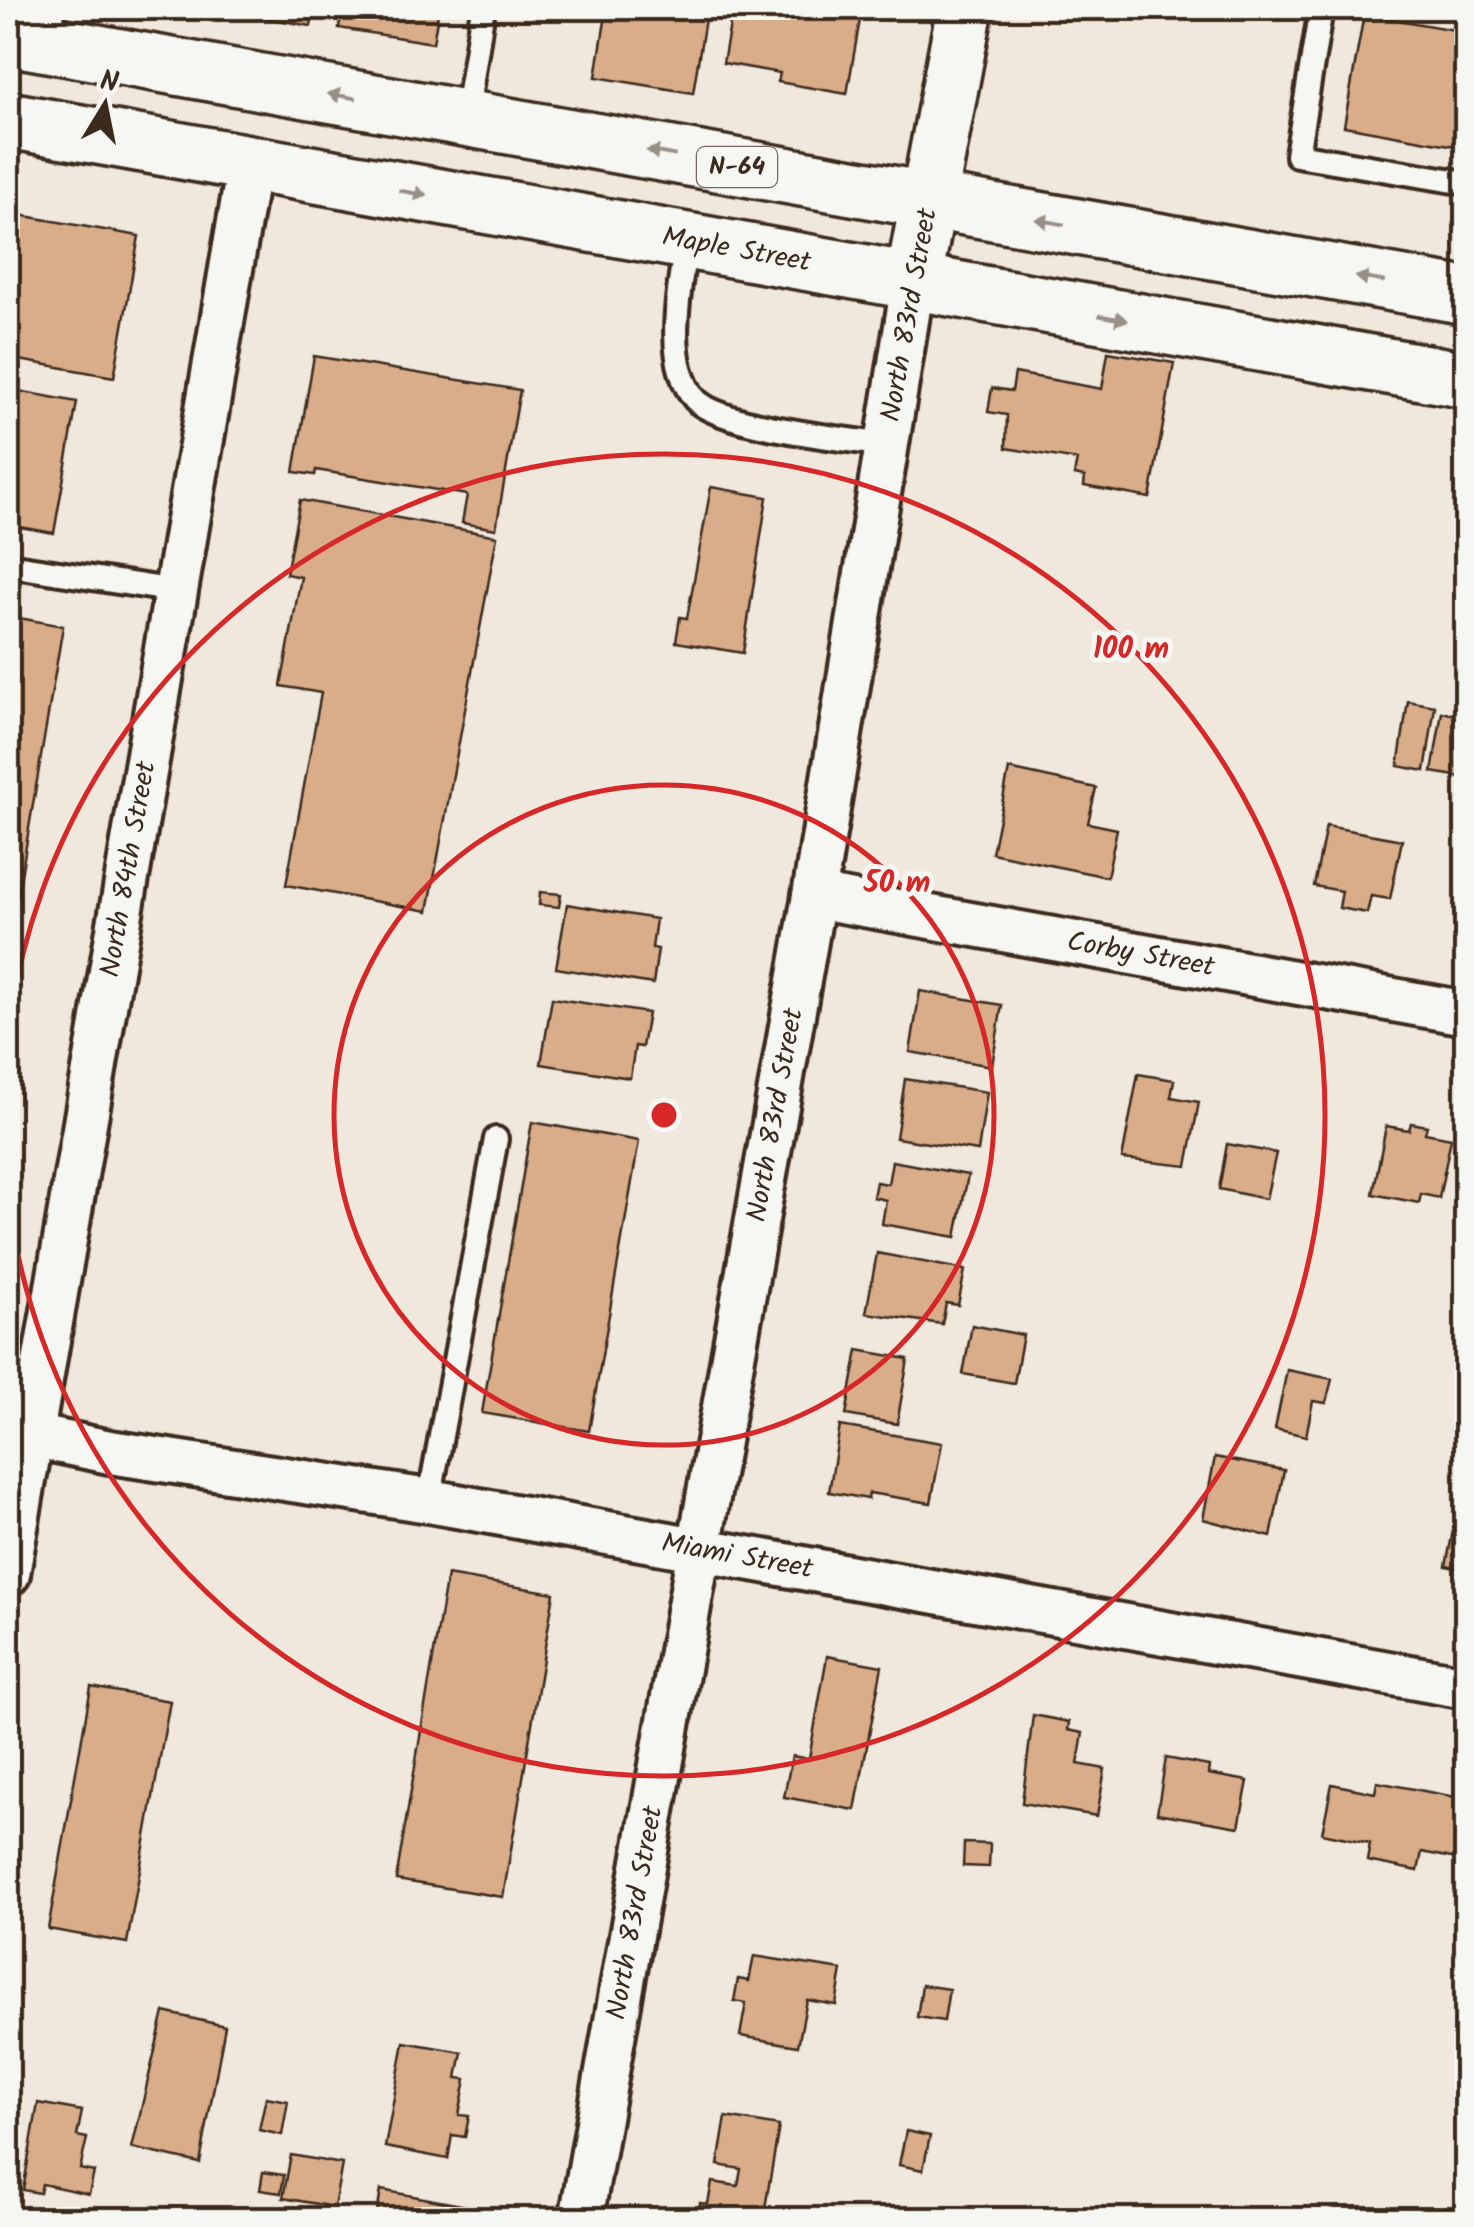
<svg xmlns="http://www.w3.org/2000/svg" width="1474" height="2227" font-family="Kalam,sans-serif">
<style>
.building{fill:#d9ad8a;stroke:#3b2a1e;stroke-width:2.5}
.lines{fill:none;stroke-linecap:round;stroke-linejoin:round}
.lane-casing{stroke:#3b2a1e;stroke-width:30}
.street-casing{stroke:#3b2a1e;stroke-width:50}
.secondary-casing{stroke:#3b2a1e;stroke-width:62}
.primary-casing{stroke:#3b2a1e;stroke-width:62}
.lane{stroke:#f6f6f2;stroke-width:22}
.street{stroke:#f6f6f2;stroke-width:42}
.secondary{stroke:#f6f6f2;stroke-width:55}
.primary{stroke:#f6f6f2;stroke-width:55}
.oneway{fill:#989088}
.ring{fill:none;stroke:#d62828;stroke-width:5}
.labels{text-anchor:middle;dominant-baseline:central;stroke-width:10;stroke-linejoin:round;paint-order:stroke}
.shield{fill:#f6f6f2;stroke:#73675e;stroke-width:2.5}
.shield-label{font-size:25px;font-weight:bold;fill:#3b2a1e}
.street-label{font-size:28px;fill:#3b2a1e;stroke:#f6f6f2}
.centre{fill:#d62828;stroke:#f6f6f2;stroke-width:5}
.ring-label{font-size:30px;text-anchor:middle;font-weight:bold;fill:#d62828;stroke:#f6f6f2;stroke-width:10;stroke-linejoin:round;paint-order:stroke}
</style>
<rect width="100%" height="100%" fill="#f0e7dd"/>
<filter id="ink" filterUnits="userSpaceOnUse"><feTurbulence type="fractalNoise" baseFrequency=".01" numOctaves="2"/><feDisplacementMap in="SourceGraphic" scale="20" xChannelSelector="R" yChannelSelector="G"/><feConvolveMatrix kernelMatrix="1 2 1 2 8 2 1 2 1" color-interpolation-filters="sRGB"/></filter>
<g filter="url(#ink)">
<g class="building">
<path d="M 212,8 L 314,8 L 311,26 Z"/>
<path d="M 342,8 L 439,8 L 433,43 L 339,28 Z"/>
<path d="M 607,8 L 676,8 L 706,13 L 693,93 L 596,77 Z"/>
<path d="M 733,8 L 862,8 L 847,94 L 778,82 L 780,73 L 723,63 Z"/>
<path d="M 1364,14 L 1466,32 L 1466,148 L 1344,126 Z"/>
<path d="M 8,213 L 139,236 L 114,377 L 8,358 Z"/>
<path d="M 1108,352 L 1174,363 L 1150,498 L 1084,486 L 1085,477 L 1074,475 L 1077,460 L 1006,448 L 1007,415 L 988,412 L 992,388 L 1012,391 L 1015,373 L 1102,389 Z"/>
<path d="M 314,356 L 520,390 L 496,529 L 462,523 L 467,495 L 316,470 L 315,475 L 294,472 Z"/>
<path d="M 8,389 L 77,402 L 54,533 L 8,525 Z"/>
<path d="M 711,487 L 767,497 L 743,653 L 676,642 L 680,617 L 687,618 Z"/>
<path d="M 300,500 L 497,536 L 428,911 L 286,885 L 321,693 L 281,686 L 301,577 L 286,574 Z"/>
<path d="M 8,616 L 63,626 L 8,953 Z"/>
<path d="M 1408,701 L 1435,706 L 1425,771 L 1398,766 Z"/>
<path d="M 1442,712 L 1466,717 L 1466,778 L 1432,772 Z"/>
<path d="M 1009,769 L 1096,788 L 1088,823 L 1117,829 L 1107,877 L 992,853 Z"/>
<path d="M 1326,826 L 1402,840 L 1390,899 L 1371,896 L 1367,913 L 1339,908 L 1342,891 L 1314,886 Z"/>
<path d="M 540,892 L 561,894 L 559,907 L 539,905 Z"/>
<path d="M 567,904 L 656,919 L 652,948 L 658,949 L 653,984 L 556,968 Z"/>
<path d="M 920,991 L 1002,1005 L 992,1066 L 910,1052 Z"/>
<path d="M 552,998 L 648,1013 L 642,1047 L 635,1046 L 630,1078 L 541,1064 Z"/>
<path d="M 1138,1074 L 1174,1080 L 1171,1097 L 1199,1102 L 1187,1166 L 1122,1159 Z"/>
<path d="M 905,1079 L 987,1092 L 978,1151 L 896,1138 Z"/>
<path d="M 532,1122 L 639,1141 L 589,1431 L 482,1413 Z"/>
<path d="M 1411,1123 L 1427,1126 L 1425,1133 L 1451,1138 L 1439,1198 L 1421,1194 L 1419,1203 L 1373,1194 L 1386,1126 L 1409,1130 Z"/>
<path d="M 1227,1144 L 1276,1153 L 1266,1199 L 1219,1189 Z"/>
<path d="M 892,1161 L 968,1175 L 956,1237 L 882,1224 L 886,1200 L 873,1197 L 876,1182 L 888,1184 Z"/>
<path d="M 877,1253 L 965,1270 L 958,1305 L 946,1303 L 942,1324 L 866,1313 Z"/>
<path d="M 972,1325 L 1023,1335 L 1014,1383 L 963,1374 Z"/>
<path d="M 858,1350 L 908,1359 L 897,1424 L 846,1415 Z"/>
<path d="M 1287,1370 L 1332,1379 L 1326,1403 L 1313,1401 L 1306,1436 L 1275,1429 Z"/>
<path d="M 840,1426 L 942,1443 L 931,1503 L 869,1493 L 868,1499 L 829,1492 Z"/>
<path d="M 1215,1457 L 1284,1470 L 1271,1537 L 1203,1519 Z"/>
<path d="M 1461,1490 L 1466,1491 L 1466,1570 L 1446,1566 Z"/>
<path d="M 447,1575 L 554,1593 L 503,1897 L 396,1880 Z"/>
<path d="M 827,1656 L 882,1666 L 855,1810 L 784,1797 L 792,1756 L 809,1759 Z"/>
<path d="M 91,1687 L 170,1701 L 127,1943 L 48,1929 Z"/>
<path d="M 1033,1715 L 1069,1722 L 1068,1730 L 1083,1733 L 1078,1764 L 1105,1769 L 1097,1816 L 1022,1803 Z"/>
<path d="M 1166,1758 L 1209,1766 L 1208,1774 L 1248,1781 L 1239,1827 L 1157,1813 Z"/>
<path d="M 1377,1782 L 1466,1799 L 1466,1861 L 1422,1852 L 1418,1871 L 1367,1861 L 1370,1843 L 1322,1833 L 1332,1784 L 1375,1793 Z"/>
<path d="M 964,1843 L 990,1844 L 989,1867 L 963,1866 Z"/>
<path d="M 754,1956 L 842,1970 L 836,2005 L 807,2000 L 798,2046 L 740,2036 L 746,2003 L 734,2001 L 738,1979 L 749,1981 Z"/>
<path d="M 922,1985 L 949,1989 L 944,2021 L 917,2017 Z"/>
<path d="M 164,2012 L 225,2026 L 200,2163 L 132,2148 Z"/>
<path d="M 404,2042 L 462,2052 L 457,2078 L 466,2079 L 459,2115 L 469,2116 L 465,2137 L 452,2135 L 448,2159 L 385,2147 Z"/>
<path d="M 266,2097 L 288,2101 L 282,2135 L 259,2130 Z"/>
<path d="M 38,2103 L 82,2111 L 77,2136 L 87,2138 L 80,2169 L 94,2172 L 89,2194 L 42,2184 L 40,2193 L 23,2190 Z"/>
<path d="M 726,2117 L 779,2126 L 763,2220 L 697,2220 L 700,2203 L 708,2204 L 712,2182 L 738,2186 L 741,2169 L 718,2165 Z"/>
<path d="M 906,2131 L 930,2136 L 923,2170 L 899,2165 Z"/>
<path d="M 291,2155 L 342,2164 L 334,2207 L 283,2198 Z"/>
<path d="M 263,2172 L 284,2175 L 281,2193 L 260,2190 Z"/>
<path d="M 381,2190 L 477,2208 L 474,2220 L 376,2220 Z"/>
</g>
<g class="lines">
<g class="lane-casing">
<g id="lane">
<path d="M 1321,9 L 1297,155 L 1466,183"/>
<path d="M 466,118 L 483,8"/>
<path d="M 686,242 C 680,287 663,361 695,399 C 717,426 850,440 887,445"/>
<path d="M 8,565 L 176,591"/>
<path d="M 429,1501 L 496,1139"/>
</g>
</g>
<g class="street-casing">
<g id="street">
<path d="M 40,43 L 43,8"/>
<path id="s1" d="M 814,896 L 1466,1013"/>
<path id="s2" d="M 8,1431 L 110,1452 L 429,1501 L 1466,1687"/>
<path id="s3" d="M 8,1574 L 249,164"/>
<path id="s4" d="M 581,2220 L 814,896 L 913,283"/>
</g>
</g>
<g class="secondary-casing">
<path id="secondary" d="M 913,283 L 965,8"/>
</g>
<g class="primary-casing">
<g id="primary">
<path d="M 8,37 L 1466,296"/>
<path id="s5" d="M 8,120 L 1466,380"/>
</g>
</g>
<use href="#lane" class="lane"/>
<use href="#street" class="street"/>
<use href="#secondary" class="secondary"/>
<use href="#primary" class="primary"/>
</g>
<defs><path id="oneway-solid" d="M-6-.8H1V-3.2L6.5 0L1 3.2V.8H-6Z" transform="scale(2.5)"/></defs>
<g class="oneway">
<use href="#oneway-solid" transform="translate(342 96) rotate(-170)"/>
<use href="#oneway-solid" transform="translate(661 153) rotate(-170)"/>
<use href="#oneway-solid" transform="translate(413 193) rotate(10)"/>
<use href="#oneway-solid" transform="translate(1050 222) rotate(-170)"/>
<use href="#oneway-solid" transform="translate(1370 279) rotate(-170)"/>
<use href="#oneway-solid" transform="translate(1113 318) rotate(10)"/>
</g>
</g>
<g class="ring">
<circle cx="664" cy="1115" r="330"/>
<path d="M8 1034A661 661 0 1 1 8 1196"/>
</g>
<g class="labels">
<rect class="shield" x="697" y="147" width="80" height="40" rx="8"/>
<g class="shield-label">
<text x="737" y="167">N-64</text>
</g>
<g class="street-label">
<text stroke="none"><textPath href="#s5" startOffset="740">Maple Street</textPath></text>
<text transform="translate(910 315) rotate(-80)">North 83rd Street</text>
<text stroke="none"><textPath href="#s3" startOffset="715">North 84th Street</textPath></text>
<text stroke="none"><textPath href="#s1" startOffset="332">Corby Street</textPath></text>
<text stroke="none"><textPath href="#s4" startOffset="1122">North 83rd Street</textPath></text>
<text stroke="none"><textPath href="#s2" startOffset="740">Miami Street</textPath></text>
<text stroke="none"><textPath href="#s4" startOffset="312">North 83rd Street</textPath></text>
</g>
</g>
<circle cx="664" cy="1115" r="15" class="centre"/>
<g class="ring-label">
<text x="1131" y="658">100 m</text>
<text x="897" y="892">50 m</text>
</g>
<rect width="1474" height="2227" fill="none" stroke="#f6f6f2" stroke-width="40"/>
<rect x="20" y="20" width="1434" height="2187" fill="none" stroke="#3b2a1e" stroke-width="4" filter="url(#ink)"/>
<g transform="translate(105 105) rotate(10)" stroke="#f6f6f2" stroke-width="8" paint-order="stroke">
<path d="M0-8L18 38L0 25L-18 38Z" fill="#3b2a1e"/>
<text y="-15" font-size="28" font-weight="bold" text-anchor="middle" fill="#3b2a1e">N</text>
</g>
</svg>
